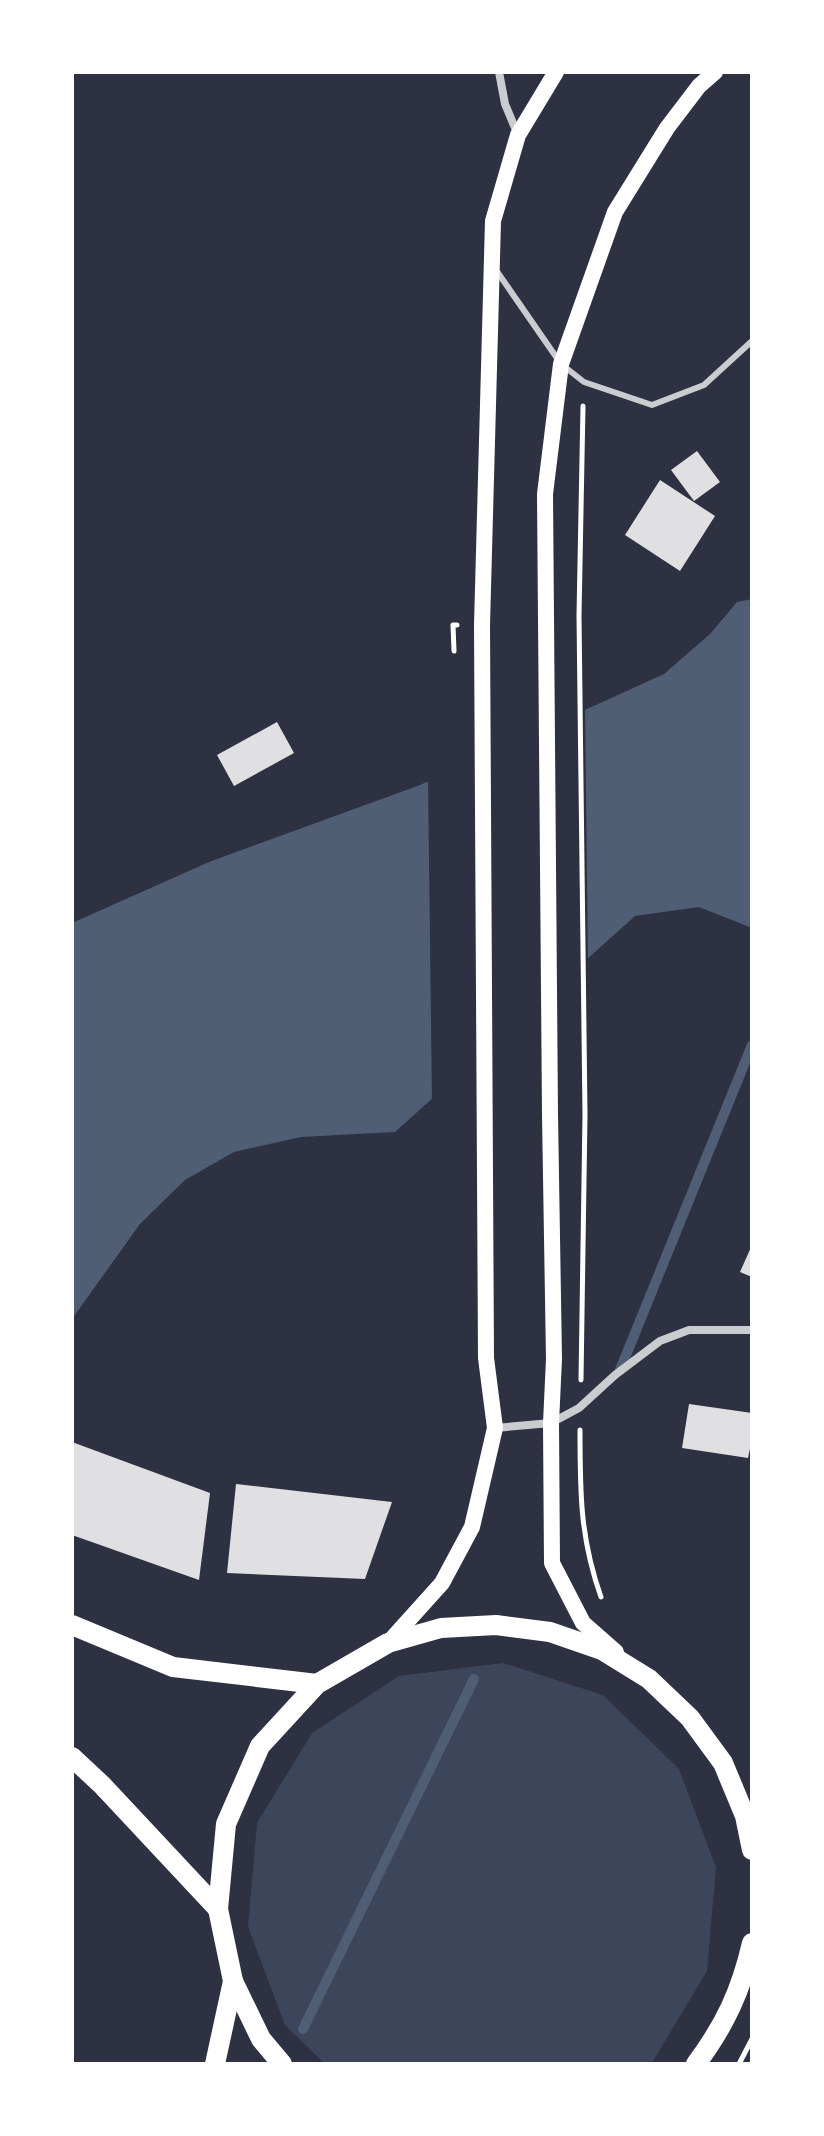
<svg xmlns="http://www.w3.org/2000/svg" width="824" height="2136" font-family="Literata,serif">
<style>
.green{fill:#3c4559}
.water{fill:#4f5d75}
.pier{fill:#2d3142}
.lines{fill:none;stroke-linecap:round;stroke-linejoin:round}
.stream{stroke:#4f5d75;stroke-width:10}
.building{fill:#e0e0e3}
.path{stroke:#fff;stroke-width:5}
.service{stroke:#caccd0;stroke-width:6}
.minor{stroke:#caccd0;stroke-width:8}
.secondary{stroke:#fff;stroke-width:16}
.primary{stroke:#fff;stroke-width:20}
</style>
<rect width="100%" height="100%" fill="#2d3142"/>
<path class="green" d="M 503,1663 L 603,1695 L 679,1769 L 716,1867 L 707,1971 L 653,2061 L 648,2064 L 325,2064 L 285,2025 L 248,1927 L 257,1823 L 312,1733 L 399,1676 Z"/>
<path class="water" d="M 752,599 L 752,928 L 699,907 L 635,916 L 395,1132 L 301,1137 L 234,1152 L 185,1180 L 140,1224 L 72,1319 L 72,923 L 209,862 L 420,785 L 664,674 L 710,634 L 737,602 Z"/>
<path class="pier" d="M 585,706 L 588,963 L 432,1104 L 428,776 Z"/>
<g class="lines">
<g class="stream">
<path d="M 620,1370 L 752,1045"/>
<path d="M 303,2029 L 474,1679"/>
</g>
</g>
<g class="building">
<path d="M 697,451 L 720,482 L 694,501 L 671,470 Z"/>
<path d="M 660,480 L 715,516 L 680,571 L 625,535 Z"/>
<path d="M 277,722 L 294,753 L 234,786 L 217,755 Z"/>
<path d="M 752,1245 L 752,1277 L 740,1272 Z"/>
<path d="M 689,1404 L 752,1413 L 752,1439 L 748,1458 L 682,1448 Z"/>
<path d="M 72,1442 L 210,1493 L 199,1580 L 72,1535 Z"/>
<path d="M 236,1484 L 392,1502 L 365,1579 L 227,1573 Z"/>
</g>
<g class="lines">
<g class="path">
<path d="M 454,651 L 453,625 L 457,625"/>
<path d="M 581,1380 L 585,1115 L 579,616 L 583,406"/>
<path d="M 580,1430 C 580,1492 580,1538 601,1597"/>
<path d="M 739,2064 L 752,2039"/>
</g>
<path class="service" d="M 496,270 L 561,364 L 584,382 L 652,405 L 704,385 L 752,341"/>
<g class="minor">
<path d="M 499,72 L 505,104 L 518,135"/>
<path d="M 495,1428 L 551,1423 L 579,1408 L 615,1375 L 660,1341 L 689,1330 L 752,1330"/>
</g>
<g class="secondary">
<path d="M 388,1643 L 442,1583 L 472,1527 L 495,1428 L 486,1358 L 482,625 L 493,221 L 518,135 L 556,72"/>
<path d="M 616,1652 L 583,1623 L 552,1563 L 551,1423 L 554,1359 L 550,1115 L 545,494 L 561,364 L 615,212 L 667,128 L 699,86 L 715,72"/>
</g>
<g class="primary">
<path d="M 72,1625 L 173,1667 L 317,1684"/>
<path d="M 72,1757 L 102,1785 L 218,1909"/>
<path d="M 215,2064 L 233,1981"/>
<path d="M 282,2064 L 261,2039 L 233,1981 L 218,1909 L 226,1824 L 260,1746 L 317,1684 L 388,1643 L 441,1628 L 496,1625 L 550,1632 L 602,1650 L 649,1679 L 690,1718 L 723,1763 L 745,1816 L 752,1850"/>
<path d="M 696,2064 C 725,2025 741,1991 752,1943"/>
</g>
</g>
<rect width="824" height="2136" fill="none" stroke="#ffffff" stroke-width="148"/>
</svg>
